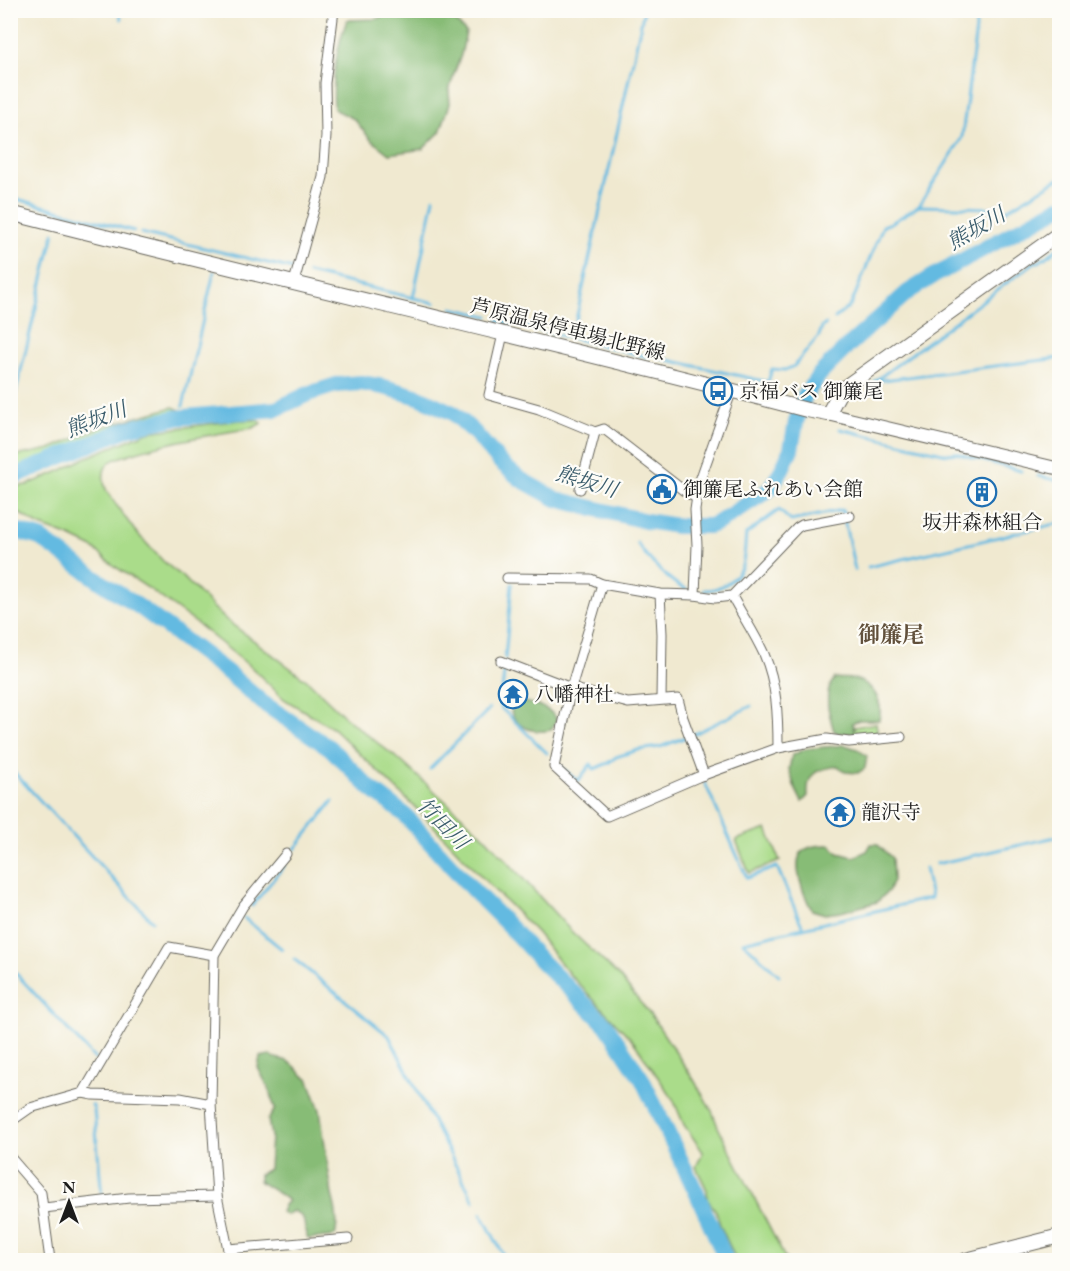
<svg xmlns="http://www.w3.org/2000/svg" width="1070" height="1271" font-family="'EB Garamond','Noto Serif JP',serif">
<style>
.green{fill:#aadc8a;stroke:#637c53;stroke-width:1.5}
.forest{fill:#87bc76;stroke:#526c49;stroke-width:1.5}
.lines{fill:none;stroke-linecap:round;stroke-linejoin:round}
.stream{stroke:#64bae1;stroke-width:3}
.river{stroke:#64bae1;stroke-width:16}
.minor-casing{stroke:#66645b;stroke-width:11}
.tertiary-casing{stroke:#66645b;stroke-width:14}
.secondary-casing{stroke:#66645b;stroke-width:16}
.minor{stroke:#fff;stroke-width:9}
.tertiary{stroke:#fff;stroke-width:12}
.secondary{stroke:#fff;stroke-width:14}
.labels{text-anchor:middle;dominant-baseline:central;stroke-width:4.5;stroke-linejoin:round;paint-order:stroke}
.street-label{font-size:20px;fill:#1c1c1c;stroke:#fdfcf7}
.poi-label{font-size:20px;fill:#1c1c1c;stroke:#fdfcf7;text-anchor:start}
.water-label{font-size:21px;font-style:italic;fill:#395b6b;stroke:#fdfcf7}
.quarter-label{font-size:22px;font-weight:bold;fill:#61503b;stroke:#fdfcf7}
</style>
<rect width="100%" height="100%" fill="#fdfcf7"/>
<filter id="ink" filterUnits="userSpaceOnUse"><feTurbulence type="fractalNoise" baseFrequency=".0167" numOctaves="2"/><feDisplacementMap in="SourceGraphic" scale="12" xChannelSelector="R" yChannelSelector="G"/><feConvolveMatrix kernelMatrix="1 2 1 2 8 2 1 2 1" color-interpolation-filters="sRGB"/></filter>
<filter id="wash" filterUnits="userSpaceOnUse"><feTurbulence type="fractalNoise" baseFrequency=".008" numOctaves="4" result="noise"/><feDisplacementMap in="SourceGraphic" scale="24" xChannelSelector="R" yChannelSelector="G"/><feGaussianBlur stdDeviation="1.35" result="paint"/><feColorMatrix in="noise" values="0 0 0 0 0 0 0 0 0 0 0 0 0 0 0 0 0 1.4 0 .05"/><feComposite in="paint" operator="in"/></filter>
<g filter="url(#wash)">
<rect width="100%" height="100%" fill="#f0e9d0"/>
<g class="green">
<path d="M 173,407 L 180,410 C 172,419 157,418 145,420 C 121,425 99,437 76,447 C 54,455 32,462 11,471 L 11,457 L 50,449 L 102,427 Z"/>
<path d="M 239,420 L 257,420 L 262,423 L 253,428 C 214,434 165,442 127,455 C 122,457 114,459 110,462 C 101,469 103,483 107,492 L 135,531 L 163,561 L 187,581 L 225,619 L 309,682 L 346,718 L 402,762 L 484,836 L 572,932 L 618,975 L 653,1018 L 694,1080 L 712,1111 L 718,1127 L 786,1260 L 736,1260 L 720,1225 L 716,1211 L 707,1199 L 707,1190 L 696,1167 L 703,1152 L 684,1125 L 673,1099 L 633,1041 L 570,975 L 537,933 L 510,905 L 498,894 L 423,815 L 334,729 L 284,699 L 252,668 L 196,623 L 148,588 L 114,566 L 93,548 L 70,537 L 38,525 L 11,508 L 11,487 L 27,485 L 62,470 L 85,458 L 148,432 Z"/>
<path d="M 876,723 L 878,735 L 856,738 L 854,727 Z"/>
<path d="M 767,829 L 780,861 L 749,873 L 736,840 Z"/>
</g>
<g class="forest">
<path d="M 396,11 L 418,11 L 455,21 L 466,32 L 461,55 L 454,74 L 449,91 L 450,104 L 440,132 L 423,149 L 389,154 L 371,140 L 354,119 L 334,109 C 332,79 336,48 347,20 L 376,19 Z"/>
<path d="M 835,678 C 841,679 848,678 854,679 C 873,683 884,702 879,720 L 859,720 L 852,723 L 855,734 L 838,733 L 834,731 C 829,715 822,692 835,678 Z"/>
<path d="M 525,702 C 538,706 549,707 557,719 L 551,730 C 535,734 516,728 511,712 L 515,705 Z"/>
<path d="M 845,745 L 857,749 L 867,756 L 865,768 L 858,773 L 845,772 L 838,766 C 817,769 806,773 808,796 L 802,802 L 795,788 L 789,769 L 792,755 L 806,749 Z"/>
<path d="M 871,844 L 877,844 L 892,858 L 893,880 L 889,890 L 877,902 L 841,912 L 825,914 L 812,910 C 805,898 790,863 803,851 C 811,845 822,845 831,845 L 838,853 L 854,857 L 867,851 Z"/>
<path d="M 270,1055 C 276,1060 283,1058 289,1062 C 297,1066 300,1075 308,1078 L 320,1110 L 332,1195 C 336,1208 339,1222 335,1236 L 308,1239 C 301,1227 310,1218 293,1211 L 286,1215 L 281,1212 L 284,1205 L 288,1201 C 280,1192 268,1189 259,1181 L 259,1175 L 269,1169 L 271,1136 L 268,1120 L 275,1109 L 268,1087 L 258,1068 L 260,1057 Z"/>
</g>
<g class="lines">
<g class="stream">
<path d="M 119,10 L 121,19"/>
<path d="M 975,10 L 976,29 L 962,137 C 949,161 933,182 919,206 L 993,208 L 997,205"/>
<path d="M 10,197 L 134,231"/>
<path d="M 1005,211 L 1060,178"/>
<path d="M 141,233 L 293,269"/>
<path d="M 1060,247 L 1039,262 L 1035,262 L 875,381 L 1060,358"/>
<path d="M 308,273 L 435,303"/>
<path d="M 413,298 L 434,198"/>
<path d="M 452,308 L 488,316"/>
<path d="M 835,318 L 851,305 L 883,226 L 891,223 L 919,206"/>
<path d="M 498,320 L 649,357"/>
<path d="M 572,338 L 644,10"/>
<path d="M 659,358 L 768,382 L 772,369 L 785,370 L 794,366 L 819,336 L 822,327 L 826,324"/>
<path d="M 183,406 L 214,272"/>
<path d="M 10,416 L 54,233"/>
<path d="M 840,429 L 947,454 L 956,453 L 1021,471"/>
<path d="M 1038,476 L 1060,481"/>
<path d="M 637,543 C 646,557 671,584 686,589"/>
<path d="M 868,567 L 1060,523"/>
<path d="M 704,590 C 719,590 734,582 741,568 C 745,561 745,543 746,534 L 779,510 L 791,521 L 842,510 L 855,570"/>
<path d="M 505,658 L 512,584"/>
<path d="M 505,665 L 500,707 L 547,753"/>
<path d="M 558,765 L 578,781 L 591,764 L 594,769 L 608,763 L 616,757 L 638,750 L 660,747 L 694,734 L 751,706"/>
<path d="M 10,768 L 152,921"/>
<path d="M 430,769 L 489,709"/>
<path d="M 705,783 L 747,878 L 777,867 L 803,928"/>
<path d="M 295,849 L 333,801"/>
<path d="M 936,864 L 1060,836"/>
<path d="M 252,906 L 284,866"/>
<path d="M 244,918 L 282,949"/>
<path d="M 294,959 L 389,1036 L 474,1201"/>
<path d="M 10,967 L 95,1059"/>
<path d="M 779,975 L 743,942 L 931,898 L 925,868"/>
<path d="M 92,1105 L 94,1109 L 102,1197"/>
<path d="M 481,1213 L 506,1260"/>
</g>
<g class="river">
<path d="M 10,478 L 129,428 L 174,418 L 276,409 L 308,394 L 336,385 L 361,383 L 384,387 L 419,397 L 453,413 L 474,432 L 501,463 L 520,479 L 556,499 L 646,521 L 677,526 L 710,526 L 721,521 L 770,489 L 782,469 L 791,449 L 796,422 L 805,395 L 820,374 L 848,346 L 908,292 L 932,277 L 1060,207"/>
<path d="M 10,529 L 40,538 L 101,582 L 141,608 L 227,672 L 263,703 L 330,748 L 371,789 L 404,814 L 474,891 L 506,923 L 542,962 L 606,1025 L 642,1079 L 697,1194 L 724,1255 L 725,1260"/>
</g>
</g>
</g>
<g filter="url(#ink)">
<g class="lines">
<g class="minor-casing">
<g id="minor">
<path d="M 294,282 L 323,177 L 326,136 L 325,83 L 334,10"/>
<path d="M 503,334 L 489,395 L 539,409 L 595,432 L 580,489"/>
<path d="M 595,432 L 604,429 L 683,490 L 696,498"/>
<path d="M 507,578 L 591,579 L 602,584 L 660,594 L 695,595 L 715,598 L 732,596 L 797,528 L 802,525 L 850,516"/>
<path d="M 602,584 L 571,688 L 554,767 L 607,816 L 698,777 L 778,748 L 827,739 L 849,742 L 901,737"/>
<path d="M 660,594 L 662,634 L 661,699"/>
<path d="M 695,595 L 697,545 L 695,510 L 699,483 L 732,390"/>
<path d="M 732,596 C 742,615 755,634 764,654 C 777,684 778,716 778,748"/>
<path d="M 501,661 L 571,688 L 628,703 L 678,699 L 683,718 L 704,775"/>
<path d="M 83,1093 L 93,1095 L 180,1098 L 211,1104"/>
<path d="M 10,1122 L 30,1108 L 83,1093 L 169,947 L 214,955"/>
<path d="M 10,1157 L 41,1193 L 50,1260"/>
<path d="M 44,1208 L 129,1198 L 217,1196"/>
<path d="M 228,1249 L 348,1239"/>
<path d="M 228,1260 L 228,1249 L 217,1196 L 211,1104 L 214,955 L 243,906 L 286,854"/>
</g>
</g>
<g class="tertiary-casing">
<path id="tertiary" d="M 828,414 L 1060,469"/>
</g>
<g class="secondary-casing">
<g id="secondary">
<path d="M 10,213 C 275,281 542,340 807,410 L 828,414 L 841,390 L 1060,233"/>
<path d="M 966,1260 L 1060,1236"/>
</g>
</g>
<use href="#minor" class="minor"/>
<use href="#tertiary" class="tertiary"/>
<use href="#secondary" class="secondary"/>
</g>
</g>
<defs>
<g id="bus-ring" transform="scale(1.5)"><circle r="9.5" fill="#fdfcf7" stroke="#1f6fb2" stroke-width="1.5"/><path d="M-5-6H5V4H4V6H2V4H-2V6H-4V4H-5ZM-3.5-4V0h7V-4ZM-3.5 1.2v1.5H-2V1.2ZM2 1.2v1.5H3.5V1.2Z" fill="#1f6fb2"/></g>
<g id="civic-ring" transform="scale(1.5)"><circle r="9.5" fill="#fdfcf7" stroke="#1f6fb2" stroke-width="1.5"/><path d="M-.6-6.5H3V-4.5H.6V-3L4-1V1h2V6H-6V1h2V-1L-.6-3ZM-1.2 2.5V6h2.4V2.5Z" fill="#1f6fb2"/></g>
<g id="building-ring" transform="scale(1.5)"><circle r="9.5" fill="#fdfcf7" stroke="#1f6fb2" stroke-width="1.5"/><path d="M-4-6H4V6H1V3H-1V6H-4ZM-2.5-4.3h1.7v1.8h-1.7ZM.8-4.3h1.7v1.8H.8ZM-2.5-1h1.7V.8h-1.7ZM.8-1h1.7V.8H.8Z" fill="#1f6fb2"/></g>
<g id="temple-ring" transform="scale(1.5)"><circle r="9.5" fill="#fdfcf7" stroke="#1f6fb2" stroke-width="1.5"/><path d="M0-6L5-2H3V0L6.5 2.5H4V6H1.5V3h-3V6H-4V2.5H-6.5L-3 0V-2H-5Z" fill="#1f6fb2"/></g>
</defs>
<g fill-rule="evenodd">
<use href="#bus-ring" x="718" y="391"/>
<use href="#civic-ring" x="662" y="489"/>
<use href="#building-ring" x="982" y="492"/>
<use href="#temple-ring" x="513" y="694"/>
<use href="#temple-ring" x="840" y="812"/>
</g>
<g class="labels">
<g class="street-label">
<text transform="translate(568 329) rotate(14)">芦原温泉停車場北野線</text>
</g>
<g class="poi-label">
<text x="739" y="391">京福バス 御簾尾</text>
<text x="683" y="489">御簾尾ふれあい会館</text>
<text x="982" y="522" text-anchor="middle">坂井森林組合</text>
<text x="534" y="694">八幡神社</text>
<text x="861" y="812">龍沢寺</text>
</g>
<g class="water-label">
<text transform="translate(976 228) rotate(-30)">熊坂川</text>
<text transform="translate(96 419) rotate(-21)">熊坂川</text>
<text transform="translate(587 481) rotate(17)">熊坂川</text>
<text transform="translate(443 823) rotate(45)">竹田川</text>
</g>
<g class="quarter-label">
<text x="891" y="634">御簾尾</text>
</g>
</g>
<rect width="1070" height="1271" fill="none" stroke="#fdfcf7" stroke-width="36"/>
<g transform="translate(69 1202)" stroke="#fdfcf7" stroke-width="4.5" paint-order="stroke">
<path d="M0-4.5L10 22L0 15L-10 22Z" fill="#1c1c1c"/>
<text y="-9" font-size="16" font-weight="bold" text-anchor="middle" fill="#1c1c1c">N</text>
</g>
</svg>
